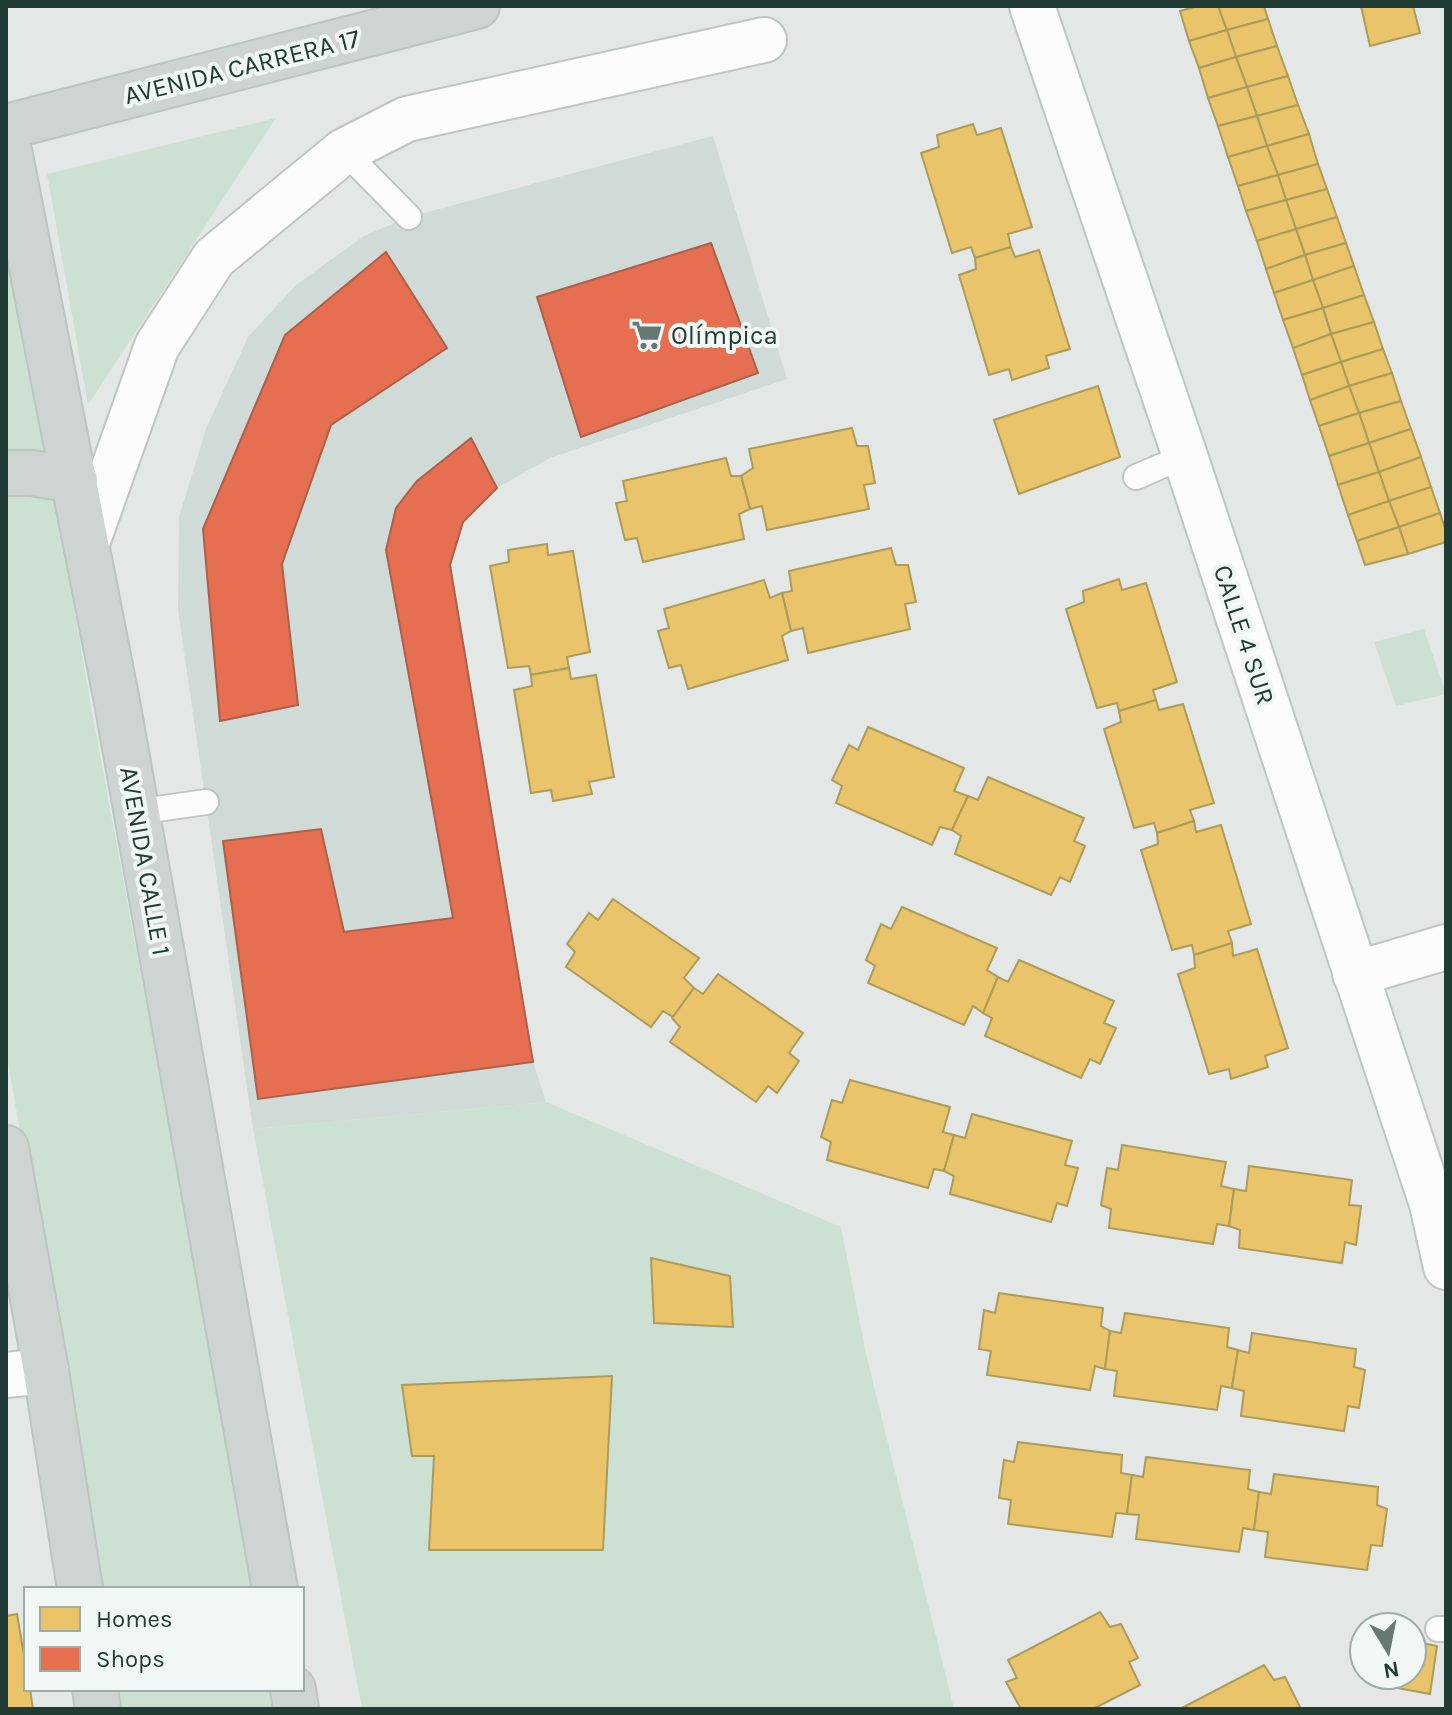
<svg xmlns="http://www.w3.org/2000/svg" width="1452" height="1715" font-family="Karla,sans-serif">
<style>
.built{fill:#d0dad6}
.green{fill:#cce1d3}
.homes{fill:#e9c46a;stroke:#ad9b5a;stroke-width:2}
.shops{fill:#e76f51;stroke:#ac5f49;stroke-width:2}
.lines{fill:none;stroke-linecap:round;stroke-linejoin:round}
.lane-casing{stroke:#c0c5c3;stroke-width:28}
.street-casing{stroke:#c0c5c3;stroke-width:48}
.secondary-casing{stroke:#bec6c3;stroke-width:48}
.primary-casing{stroke:#bcc5c2;stroke-width:48}
.lane{stroke:#fbfcfb;stroke-width:24}
.street{stroke:#fbfcfb;stroke-width:44}
.secondary{stroke:#fbfcfb;stroke-width:44}
.primary{stroke:#cdd4d2;stroke-width:44}
.labels{text-anchor:middle;dominant-baseline:central;stroke-width:8;stroke-linejoin:round;paint-order:stroke}
.street-label{font-size:26px;fill:#213b35;stroke:#f1f7f4}
.poi-label{font-size:26px;fill:#213b35;stroke:#f1f7f4;text-anchor:start}
</style>
<rect width="100%" height="100%" fill="#e3e8e6"/>
<path class="built" d="M 713,136 L 787,379 L 550,458 L 497,488 L 463,522 L 450,565 L 533,1062 L 546,1102 L 253,1129 L 178,610 L 179,517 L 206,429 L 248,337 L 296,285 L 364,236 L 409,217 Z"/>
<g class="green">
<path d="M 276,118 L 88,405 L 47,174 Z"/>
<path d="M 6,252 L 51,448 L 6,458 Z"/>
<path d="M 53,486 L 91,706 L 255,1589 L 98,1589 L 6,1050 L 6,496 Z"/>
<path d="M 1424,629 L 1446,694 L 1396,706 L 1374,642 Z"/>
<path d="M 546,1102 L 841,1227 L 866,1354 L 954,1709 L 362,1709 L 253,1129 Z"/>
<path d="M 115,1689 L 274,1689 L 278,1709 L 118,1709 Z"/>
</g>
<g class="homes">
<path d="M 1198,6 L 1218,6 L 1227,30 L 1189,41 L 1180,11 Z"/>
<path d="M 1218,6 L 1264,6 L 1268,19 L 1227,30 Z"/>
<path d="M 1361,6 L 1413,6 L 1420,33 L 1370,46 Z"/>
<path d="M 1268,19 L 1277,46 L 1236,57 L 1227,30 Z"/>
<path d="M 1227,30 L 1236,57 L 1199,68 L 1189,41 Z"/>
<path d="M 1277,46 L 1288,76 L 1247,87 L 1236,57 Z"/>
<path d="M 1236,57 L 1247,87 L 1208,98 L 1199,68 Z"/>
<path d="M 1288,76 L 1298,105 L 1257,116 L 1247,87 Z"/>
<path d="M 1247,87 L 1257,116 L 1218,126 L 1208,98 Z"/>
<path d="M 1298,105 L 1309,134 L 1267,146 L 1257,116 Z"/>
<path d="M 1257,116 L 1267,146 L 1228,157 L 1218,126 Z"/>
<path d="M 973,124 L 977,135 L 1001,128 L 1032,227 L 1008,234 L 1011,247 L 975,258 L 971,247 L 952,253 L 921,153 L 939,147 L 937,135 Z"/>
<path d="M 1309,134 L 1318,164 L 1278,175 L 1267,146 Z"/>
<path d="M 1267,146 L 1278,175 L 1238,186 L 1228,157 Z"/>
<path d="M 1318,164 L 1327,189 L 1286,200 L 1278,175 Z"/>
<path d="M 1278,175 L 1286,200 L 1246,211 L 1238,186 Z"/>
<path d="M 1327,189 L 1337,217 L 1296,229 L 1286,200 Z"/>
<path d="M 1286,200 L 1296,229 L 1257,241 L 1246,211 Z"/>
<path d="M 1337,217 L 1346,243 L 1305,255 L 1296,229 Z"/>
<path d="M 1296,229 L 1305,255 L 1266,269 L 1257,241 Z"/>
<path d="M 1346,243 L 1354,266 L 1313,280 L 1305,255 Z"/>
<path d="M 1011,247 L 1015,257 L 1039,250 L 1070,349 L 1046,356 L 1049,368 L 1012,380 L 1009,369 L 989,375 L 959,275 L 976,269 L 975,258 Z"/>
<path d="M 1305,255 L 1313,280 L 1274,293 L 1266,269 Z"/>
<path d="M 1354,266 L 1364,295 L 1323,308 L 1313,280 Z"/>
<path d="M 1313,280 L 1323,308 L 1283,320 L 1274,293 Z"/>
<path d="M 1364,295 L 1374,322 L 1331,334 L 1323,308 Z"/>
<path d="M 1323,308 L 1331,334 L 1293,348 L 1283,320 Z"/>
<path d="M 1374,322 L 1383,349 L 1341,362 L 1331,334 Z"/>
<path d="M 1331,334 L 1341,362 L 1302,375 L 1293,348 Z"/>
<path d="M 1383,349 L 1392,373 L 1349,386 L 1341,362 Z"/>
<path d="M 1341,362 L 1349,386 L 1310,400 L 1302,375 Z"/>
<path d="M 1392,373 L 1401,401 L 1359,413 L 1349,386 Z"/>
<path d="M 1098,386 L 1120,457 L 1019,494 L 994,420 Z"/>
<path d="M 1349,386 L 1359,413 L 1319,426 L 1310,400 Z"/>
<path d="M 1401,401 L 1411,429 L 1369,443 L 1359,413 Z"/>
<path d="M 1359,413 L 1369,443 L 1329,456 L 1319,426 Z"/>
<path d="M 852,428 L 857,446 L 868,446 L 875,483 L 864,485 L 869,509 L 767,530 L 762,506 L 750,509 L 741,476 L 753,468 L 749,449 Z"/>
<path d="M 1411,429 L 1421,457 L 1379,472 L 1369,443 Z"/>
<path d="M 1369,443 L 1379,472 L 1338,485 L 1329,456 Z"/>
<path d="M 1421,457 L 1431,487 L 1389,501 L 1379,472 Z"/>
<path d="M 726,458 L 731,476 L 741,476 L 750,509 L 739,514 L 744,539 L 643,562 L 637,538 L 625,540 L 616,503 L 627,501 L 623,481 Z"/>
<path d="M 1379,472 L 1389,501 L 1348,515 L 1338,485 Z"/>
<path d="M 1431,487 L 1440,513 L 1399,527 L 1389,501 Z"/>
<path d="M 1389,501 L 1399,527 L 1357,541 L 1348,515 Z"/>
<path d="M 1440,513 L 1446,531 L 1446,542 L 1408,554 L 1399,527 Z"/>
<path d="M 1399,527 L 1408,554 L 1365,565 L 1357,541 Z"/>
<path d="M 547,544 L 548,555 L 573,551 L 590,652 L 567,657 L 569,668 L 531,675 L 529,666 L 508,668 L 490,566 L 509,562 L 508,550 Z"/>
<path d="M 891,548 L 896,565 L 908,565 L 916,602 L 905,604 L 910,629 L 808,653 L 803,628 L 791,631 L 782,593 L 792,591 L 789,571 Z"/>
<path d="M 1119,579 L 1122,590 L 1146,583 L 1177,682 L 1153,690 L 1156,700 L 1119,711 L 1117,703 L 1097,708 L 1066,609 L 1084,602 L 1083,591 Z"/>
<path d="M 764,580 L 770,598 L 782,593 L 791,631 L 782,636 L 788,660 L 688,689 L 681,665 L 669,668 L 658,631 L 669,628 L 664,609 Z"/>
<path d="M 569,668 L 571,679 L 596,675 L 614,777 L 589,782 L 592,794 L 553,801 L 551,790 L 531,793 L 514,690 L 532,686 L 531,675 Z"/>
<path d="M 1156,700 L 1159,710 L 1183,704 L 1214,803 L 1190,810 L 1194,821 L 1157,833 L 1154,823 L 1134,828 L 1104,729 L 1121,722 L 1119,711 Z"/>
<path d="M 868,727 L 964,768 L 954,791 L 968,796 L 952,830 L 940,827 L 932,845 L 836,803 L 842,786 L 832,780 L 849,745 L 858,750 Z"/>
<path d="M 988,777 L 1084,818 L 1074,841 L 1085,846 L 1070,882 L 1060,877 L 1051,895 L 955,854 L 961,836 L 952,830 L 968,796 L 978,800 Z"/>
<path d="M 1194,821 L 1196,832 L 1221,825 L 1251,924 L 1228,931 L 1232,943 L 1194,955 L 1192,945 L 1172,950 L 1141,850 L 1158,844 L 1157,833 Z"/>
<path d="M 613,899 L 699,958 L 684,978 L 694,988 L 673,1017 L 663,1011 L 651,1027 L 566,967 L 575,952 L 567,944 L 589,913 L 598,920 Z"/>
<path d="M 902,907 L 997,948 L 987,970 L 998,977 L 983,1013 L 973,1006 L 964,1025 L 868,983 L 875,966 L 866,960 L 881,924 L 891,929 Z"/>
<path d="M 1232,943 L 1233,956 L 1257,949 L 1288,1048 L 1265,1056 L 1268,1067 L 1231,1079 L 1229,1069 L 1209,1074 L 1178,974 L 1195,968 L 1194,955 Z"/>
<path d="M 1019,960 L 1114,1001 L 1104,1023 L 1116,1028 L 1100,1064 L 1090,1059 L 1081,1078 L 985,1036 L 992,1018 L 983,1013 L 998,977 L 1008,982 Z"/>
<path d="M 718,974 L 803,1033 L 789,1053 L 799,1061 L 777,1093 L 768,1086 L 756,1102 L 670,1042 L 680,1027 L 672,1018 L 694,988 L 703,994 Z"/>
<path d="M 850,1080 L 950,1107 L 943,1132 L 954,1135 L 944,1171 L 934,1169 L 928,1188 L 827,1160 L 831,1142 L 821,1137 L 832,1100 L 842,1103 Z"/>
<path d="M 972,1114 L 1072,1141 L 1065,1165 L 1078,1168 L 1067,1206 L 1057,1203 L 1051,1222 L 950,1194 L 954,1176 L 944,1171 L 954,1135 L 965,1138 Z"/>
<path d="M 1122,1145 L 1226,1162 L 1221,1186 L 1234,1189 L 1229,1226 L 1217,1224 L 1213,1244 L 1109,1228 L 1111,1209 L 1101,1205 L 1107,1168 L 1118,1170 Z"/>
<path d="M 1249,1166 L 1352,1180 L 1349,1205 L 1361,1206 L 1356,1245 L 1345,1242 L 1342,1263 L 1239,1248 L 1240,1230 L 1229,1226 L 1234,1189 L 1246,1191 Z"/>
<path d="M 651,1258 L 730,1276 L 733,1327 L 654,1323 Z"/>
<path d="M 999,1293 L 1103,1308 L 1101,1326 L 1110,1331 L 1105,1369 L 1095,1366 L 1090,1390 L 987,1375 L 991,1351 L 979,1349 L 984,1310 L 995,1313 Z"/>
<path d="M 1125,1313 L 1229,1328 L 1227,1347 L 1238,1350 L 1232,1388 L 1221,1386 L 1217,1410 L 1114,1396 L 1117,1371 L 1105,1369 L 1110,1331 L 1121,1333 Z"/>
<path d="M 1252,1333 L 1356,1349 L 1354,1367 L 1365,1370 L 1359,1408 L 1348,1406 L 1344,1431 L 1241,1416 L 1244,1391 L 1232,1388 L 1238,1350 L 1249,1353 Z"/>
<path d="M 612,1376 L 603,1550 L 429,1550 L 434,1456 L 412,1456 L 402,1385 Z"/>
<path d="M 1018,1442 L 1122,1455 L 1121,1473 L 1132,1475 L 1127,1514 L 1116,1513 L 1112,1537 L 1008,1524 L 1011,1500 L 999,1498 L 1004,1460 L 1014,1462 Z"/>
<path d="M 1146,1457 L 1250,1470 L 1248,1489 L 1259,1492 L 1254,1530 L 1243,1528 L 1239,1552 L 1136,1539 L 1139,1515 L 1127,1514 L 1132,1475 L 1143,1477 Z"/>
<path d="M 1274,1474 L 1378,1487 L 1377,1505 L 1387,1509 L 1382,1546 L 1371,1545 L 1367,1570 L 1265,1557 L 1268,1532 L 1254,1530 L 1259,1492 L 1271,1494 Z"/>
<path d="M 1100,1612 L 1110,1627 L 1121,1624 L 1138,1658 L 1129,1662 L 1140,1685 L 1093,1709 L 1021,1709 L 1006,1682 L 1017,1678 L 1008,1660 Z"/>
<path d="M 17,1614 L 26,1667 L 26,1689 L 30,1689 L 33,1709 L 6,1709 L 6,1616 Z"/>
<path d="M 1412,1641 L 1437,1646 L 1430,1694 L 1381,1685 L 1382,1675 L 1412,1675 Z"/>
<path d="M 1264,1665 L 1274,1680 L 1285,1677 L 1301,1709 L 1180,1709 Z"/>
</g>
<g class="shops">
<path d="M 711,243 L 758,373 L 581,437 L 537,297 Z"/>
<path d="M 386,252 L 447,348 L 331,425 L 282,564 L 298,705 L 220,721 L 203,529 L 285,335 Z"/>
<path d="M 471,438 L 497,488 L 463,522 L 450,565 L 533,1062 L 258,1099 L 223,841 L 321,829 L 344,932 L 453,918 L 386,550 L 396,508 L 417,481 Z"/>
</g>
<g class="lines">
<g class="lane-casing">
<g id="lane">
<path d="M 344,151 L 409,217"/>
<path d="M 1136,477 L 1185,456"/>
<path d="M 136,812 L 206,802"/>
<path d="M 1438,1629 L 1446,1629"/>
</g>
</g>
<g class="street-casing">
<g id="street">
<path d="M 87,543 L 157,346 L 214,258 L 344,151 L 407,119 L 764,40"/>
<path d="M 1355,974 L 1446,947"/>
<path d="M 6,1375 L 46,1371"/>
</g>
</g>
<g class="secondary-casing">
<path id="secondary" d="M 1032,6 L 1185,456 L 1432,1204 L 1446,1267"/>
</g>
<g class="primary-casing">
<g id="primary">
<path d="M 6,127 L 477,6"/>
<path d="M 6,135 L 117,702 L 275,1589"/>
<path d="M 6,473 L 32,473 L 75,480"/>
<path d="M 6,1148 L 46,1371 L 80,1589"/>
<path d="M 95,1689 L 98,1709"/>
<path d="M 293,1689 L 296,1709"/>
</g>
</g>
<use href="#lane" class="lane"/>
<use href="#street" class="street"/>
<use href="#secondary" class="secondary"/>
<use href="#primary" class="primary"/>
</g>
<defs>
<g id="supermarket-bare" transform="scale(2.4)"><path d="M-6-5.5h2.5l.6 2H6L4.5 2H-2.5L-4.4-4H-6ZM-1.5 3.2a1.3 1.3 0 1 0 .1 0ZM3 3.2a1.3 1.3 0 1 0 .1 0Z" fill="#657873" stroke="#f1f7f4" stroke-width="2.5" paint-order="stroke"/></g>
</defs>
<g fill-rule="evenodd">
<use href="#supermarket-bare" x="647" y="335"/>
</g>
<g class="labels">
<g class="street-label">
<text transform="translate(242 67) rotate(-14)">AVENIDA CARRERA 17</text>
<text transform="translate(1244 635) rotate(72)">CALLE 4 SUR</text>
<text transform="translate(145 861) rotate(80)">AVENIDA CALLE 1</text>
</g>
<g class="poi-label">
<text x="671" y="335">Olímpica</text>
</g>
</g>
<rect width="1452" height="1715" fill="none" stroke="#213b35" stroke-width="16"/>
<rect x="24" y="1587" width="280" height="104" fill="#f1f7f4" stroke="#9eaca8" stroke-width="2"/>
<rect x="40" y="1607" width="40" height="24" fill="#e9c46a" stroke="#9eaca8" stroke-width="2"/>
<text x="96" y="1627" font-size="24" fill="#213b35">Homes</text>
<rect x="40" y="1647" width="40" height="24" fill="#e76f51" stroke="#9eaca8" stroke-width="2"/>
<text x="96" y="1667" font-size="24" fill="#213b35">Shops</text>
<g transform="translate(1388 1651) rotate(170)"><circle r="38" fill="#f1f7f4" stroke="#9eaca8" stroke-width="2"/>
<path d="M0-6L14 30L0 20L-14 30Z" fill="#657873"/>
<text y="-12" font-size="22" font-weight="bold" text-anchor="middle" fill="#213b35">N</text>
</g>
</svg>
